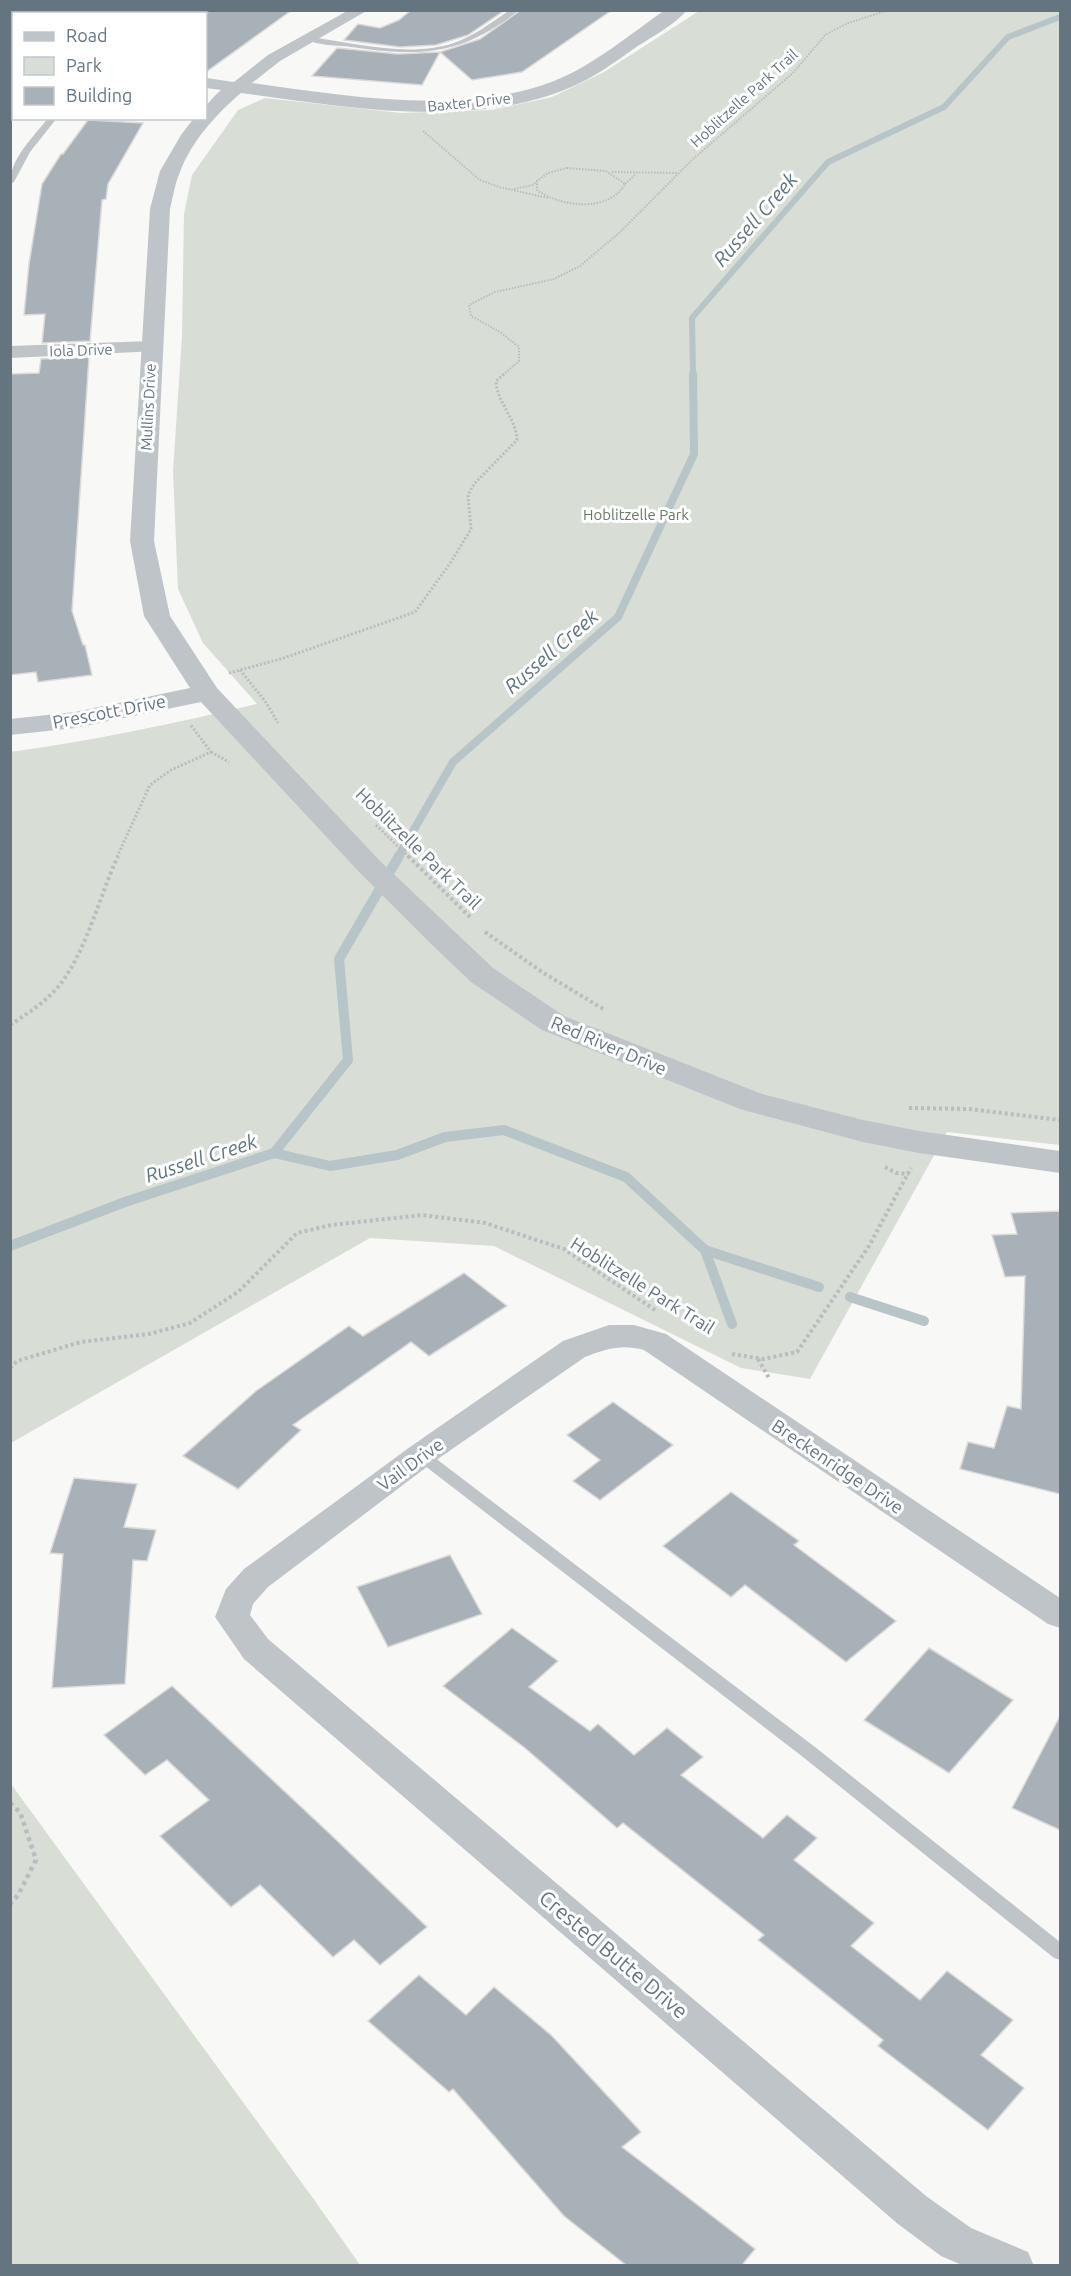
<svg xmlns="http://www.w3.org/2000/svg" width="1071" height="2276" font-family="Ubuntu,sans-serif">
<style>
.green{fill:#d8ddd5}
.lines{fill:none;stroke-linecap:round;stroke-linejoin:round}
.stream-far2{stroke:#b7c5c8;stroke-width:6}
.stream-far1{stroke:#b7c5c8;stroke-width:8}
.stream{stroke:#b7c5c8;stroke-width:10}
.building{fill:#a8b1b7;stroke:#dadad8;stroke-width:1.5}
.path-far3{stroke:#babdc0;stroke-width:2;stroke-dasharray:1.5 1.5;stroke-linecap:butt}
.path-far2{stroke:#babdc0;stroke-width:3;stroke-dasharray:2 2;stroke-linecap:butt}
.path-far1{stroke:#babdc0;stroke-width:4;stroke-dasharray:3 3;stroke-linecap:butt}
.path{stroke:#babdc0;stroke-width:4.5;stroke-dasharray:4 4;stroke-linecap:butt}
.service{fill:#bfc4c8;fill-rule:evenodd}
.minor{fill:#bfc4c8;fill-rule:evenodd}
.tertiary{fill:#bfc4c8;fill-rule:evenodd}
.labels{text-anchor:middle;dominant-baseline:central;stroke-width:6;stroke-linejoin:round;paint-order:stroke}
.far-street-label{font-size:15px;fill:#647580;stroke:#fff}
.far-park-label{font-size:15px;fill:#677963;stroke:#fff}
.street-label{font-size:18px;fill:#647580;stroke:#fff}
.water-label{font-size:20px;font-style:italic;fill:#5e757b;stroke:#fff}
.near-street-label{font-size:21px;fill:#647580;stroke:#fff}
</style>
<rect width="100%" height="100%" fill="#f8f8f6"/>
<g class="green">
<path d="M 699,11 L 1060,11 L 1060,1145 L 947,1132 L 810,1379 L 741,1368 L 494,1246 L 370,1238 L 11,1443 L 10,752 C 94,741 175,723 257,704 L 203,643 L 178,589 L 173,471 L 182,337 L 184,214 L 192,175 L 238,110 L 265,98 L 401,113 L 491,110 L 552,97 L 604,72 Z"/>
<path d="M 11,1784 L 315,2201 L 360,2265 L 11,2265 Z"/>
</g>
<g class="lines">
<path class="stream-far2" d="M 693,375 L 692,318 L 828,162 L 944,107 L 1008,37 L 1060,17"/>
<path class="stream-far1" d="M 398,857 L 453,762 L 618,617 L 694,454 L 693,374"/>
<g class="stream">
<path d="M 274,1153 L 330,1166 L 397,1155 L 445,1137 L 504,1130 L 626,1177 L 705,1250 L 732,1324"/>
<path d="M 10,1246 L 125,1202 L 274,1153 L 348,1060 L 339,959 L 399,856"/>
<path d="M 705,1250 L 819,1287"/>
<path d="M 850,1297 L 924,1321"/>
</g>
</g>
<g class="building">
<path d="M 209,10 L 292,10 L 206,72 L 206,15 Z"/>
<path d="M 411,10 L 505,10 L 468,35 L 436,45 L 400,47 L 344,40 L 358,24 L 380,28 L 399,20 Z"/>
<path d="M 521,10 L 612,10 L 522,72 L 472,80 L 440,52 L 480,39 Z"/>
<path d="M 337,48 L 398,54 L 440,52 L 422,85 L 312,76 Z"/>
<path d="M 88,120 L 143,123 L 108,184 L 106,199 L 102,200 L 90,341 L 42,343 L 45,314 L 24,315 L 29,264 L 42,184 L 61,154 L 63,154 Z"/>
<path d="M 89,357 L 72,611 L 83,645 L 85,645 L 92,675 L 38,682 L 36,672 L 10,675 L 10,374 L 39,373 L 41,359 Z"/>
<path d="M 1060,1211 L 1060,1494 L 960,1469 L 968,1442 L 994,1448 L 1007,1406 L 1021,1409 L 1025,1276 L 1005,1277 L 992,1235 L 1017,1234 L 1011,1213 Z"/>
<path d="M 464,1273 L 507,1306 L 429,1356 L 411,1342 L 293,1425 L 301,1430 L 238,1489 L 183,1456 L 256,1391 L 349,1326 L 363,1336 Z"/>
<path d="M 613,1402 L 673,1445 L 600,1500 L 573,1481 L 600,1460 L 567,1435 Z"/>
<path d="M 74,1478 L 137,1484 L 124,1527 L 156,1530 L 147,1561 L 133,1560 L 125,1684 L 52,1688 L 63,1554 L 50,1553 Z"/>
<path d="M 731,1492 L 799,1541 L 794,1545 L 896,1621 L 846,1662 L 745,1585 L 731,1597 L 663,1546 Z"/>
<path d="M 450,1555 L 482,1614 L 388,1647 L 357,1587 Z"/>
<path d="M 512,1628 L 558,1661 L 529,1687 L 590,1731 L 598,1724 L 634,1755 L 667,1728 L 703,1757 L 681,1775 L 763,1838 L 787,1815 L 817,1838 L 794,1860 L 874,1923 L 851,1946 L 920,2000 L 947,1971 L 1013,2020 L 981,2055 L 1024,2088 L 988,2130 L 878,2046 L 883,2040 L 758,1940 L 764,1935 L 623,1823 L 617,1828 L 525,1748 L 443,1686 Z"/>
<path d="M 929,1648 L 1013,1700 L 949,1773 L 864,1720 Z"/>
<path d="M 172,1686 L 329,1833 L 427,1927 L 380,1965 L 354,1940 L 333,1957 L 260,1885 L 231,1907 L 160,1836 L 209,1800 L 167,1760 L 145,1775 L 104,1735 Z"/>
<path d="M 1060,1716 L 1060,1830 L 1012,1808 Z"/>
<path d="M 419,1975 L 466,2015 L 494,1987 L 552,2036 L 641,2132 L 622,2147 L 755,2249 L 742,2265 L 626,2265 L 564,2216 L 453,2089 L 449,2092 L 368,2021 Z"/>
</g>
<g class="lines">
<g class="path-far3">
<path d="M 423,131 L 480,180 L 499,187 L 548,198"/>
<path d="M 567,168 L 606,171 L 625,184 C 609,213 560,207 537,190 L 537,181 L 548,173 Z"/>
<path d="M 612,172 L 677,173"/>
<path d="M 625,184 L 635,175"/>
<path d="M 514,189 L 533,185 L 537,181"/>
<path d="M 503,375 L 519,361 L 519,347 L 500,332 L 471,316 L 469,305 L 495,292 L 554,279 L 580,266 L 619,233 L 693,159 L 793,73 L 825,35 L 848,23 L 889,10"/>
</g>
<g class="path-far2">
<path d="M 240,670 L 265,701 L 278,723"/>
<path d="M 229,673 L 284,658 L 415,612 L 451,562 L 471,529 L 468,495 L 474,484 L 517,440 C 516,418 497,403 496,381 L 504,374"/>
<path d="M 211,752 L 229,762"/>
<path d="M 376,825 L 409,857"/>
<path d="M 117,857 L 150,785 L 171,770 L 211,752 L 190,724"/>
</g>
<g class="path-far1">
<path d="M 408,856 L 471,918"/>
<path d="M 485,932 L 542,972 L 605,1010"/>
<path d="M 10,1025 C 27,1014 44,1003 58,987 C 86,953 99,897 118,856"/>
<path d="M 909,1108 L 969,1109 L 1060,1120"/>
<path d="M 885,1167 L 896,1173 L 909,1174"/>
<path d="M 732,1354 L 763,1359 L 797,1352 L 869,1246 L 911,1168"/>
<path d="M 758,1359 L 769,1378"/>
<path d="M 10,1368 L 17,1361 L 81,1342 L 149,1334 L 190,1323 L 238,1292 L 297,1233 L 331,1225 L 422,1215 L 485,1223 L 564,1249 L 655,1310"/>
</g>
<path class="path" d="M 10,1803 L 20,1812 L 36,1860 L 18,1895 L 10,1904"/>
<g class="service">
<path d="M 198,10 L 207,10 L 204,14 L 195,14 Z"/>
<path d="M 510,10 L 519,10 C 462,56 420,57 351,47 C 338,45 317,46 306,39 L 310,37 C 356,43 408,58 454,43 C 474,36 492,22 510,10 Z"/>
<path d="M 48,118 L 57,118 L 30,152 L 14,182 L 10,184 C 10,158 33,138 48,118 Z"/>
<path d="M 421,1449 L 426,1451 L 815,1747 L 1060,1942 L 1060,1960 L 1054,1958 L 803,1757 L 416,1459 L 413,1455 L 416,1451 Z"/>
</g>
<g class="minor">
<path d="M 43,10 L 61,10 L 59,14 L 41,14 Z"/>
<path d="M 349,10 L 368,10 L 280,61 L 243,90 L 237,92 L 206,88 L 206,78 L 234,82 L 268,55 Z"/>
<path d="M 14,28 L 14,39 L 10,40 L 10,29 Z"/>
<rect x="10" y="55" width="4" height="10"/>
<path d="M 151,341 L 158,343 L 161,347 L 158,351 L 10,358 L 10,346 Z"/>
<path d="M 609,1325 L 634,1325 L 666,1334 L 1060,1598 L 1060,1628 L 1048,1624 L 644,1350 C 622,1344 606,1349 585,1357 L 432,1463 L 268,1587 L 253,1604 L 250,1615 L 268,1639 L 926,2196 L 971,2228 L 1028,2252 L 1034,2266 L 964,2266 L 941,2256 L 898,2224 L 244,1659 L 215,1617 L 226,1589 L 244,1569 L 410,1447 L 563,1341 Z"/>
</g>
<path class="tertiary" d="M 665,10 L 687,10 C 676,24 650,38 635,48 C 614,63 593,78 569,88 C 469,130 345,107 241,93 C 217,113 191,142 180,172 C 175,183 173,197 170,209 L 154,541 L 170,616 L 217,688 L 381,862 L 493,968 L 564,1016 L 762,1094 L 863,1120 L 919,1131 L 1060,1151 L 1060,1173 L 919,1153 L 863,1142 L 740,1109 L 542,1030 L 471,982 L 426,939 L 361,874 L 201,702 L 75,728 L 10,735 L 10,719 L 75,712 L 190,688 L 144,616 L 130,541 L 150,209 L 160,171 L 181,135 L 194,118 L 206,118 L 206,106 C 214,96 224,85 237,81 C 334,94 460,118 554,81 C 594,65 629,35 665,10 Z"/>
</g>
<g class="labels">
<g class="far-street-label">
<text transform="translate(744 98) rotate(-42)">Hoblitzelle Park Trail</text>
<text transform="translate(469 102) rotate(-6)">Baxter Drive</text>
<text transform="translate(81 350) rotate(-2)">Iola Drive</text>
<text transform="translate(148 407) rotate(-87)">Mullins Drive</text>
</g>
<g class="far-park-label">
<text x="636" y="514">Hoblitzelle Park</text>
</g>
<g class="street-label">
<text transform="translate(109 711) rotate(-11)">Prescott Drive</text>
<text transform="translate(419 848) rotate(44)">Hoblitzelle Park Trail</text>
<text transform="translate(609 1045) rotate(23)">Red River Drive</text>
<text transform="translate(643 1285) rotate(32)">Hoblitzelle Park Trail</text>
<text transform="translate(410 1464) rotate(-36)">Vail Drive</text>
<text transform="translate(838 1466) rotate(34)">Breckenridge Drive</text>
</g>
<g class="water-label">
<text transform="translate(755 219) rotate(-49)">Russell Creek</text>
<text transform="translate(551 651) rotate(-41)">Russell Creek</text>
<text transform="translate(201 1158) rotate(-18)">Russell Creek</text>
</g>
<g class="near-street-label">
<text transform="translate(614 1954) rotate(40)">Crested Butte Drive</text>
</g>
</g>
<rect width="1071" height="2276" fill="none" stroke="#647580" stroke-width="24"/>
<rect x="12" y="12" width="195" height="108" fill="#ffffff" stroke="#c1c8cc" stroke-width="1.5"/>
<rect x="24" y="32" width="30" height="9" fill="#bfc4c8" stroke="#c1c8cc" stroke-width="1.5"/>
<text x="66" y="42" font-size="18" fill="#647580">Road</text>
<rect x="24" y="57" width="30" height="18" fill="#d8ddd5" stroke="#c1c8cc" stroke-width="1.5"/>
<text x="66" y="72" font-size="18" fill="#647580">Park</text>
<rect x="24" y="87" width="30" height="18" fill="#a8b1b7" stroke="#c1c8cc" stroke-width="1.5"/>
<text x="66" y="102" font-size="18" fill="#647580">Building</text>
</svg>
